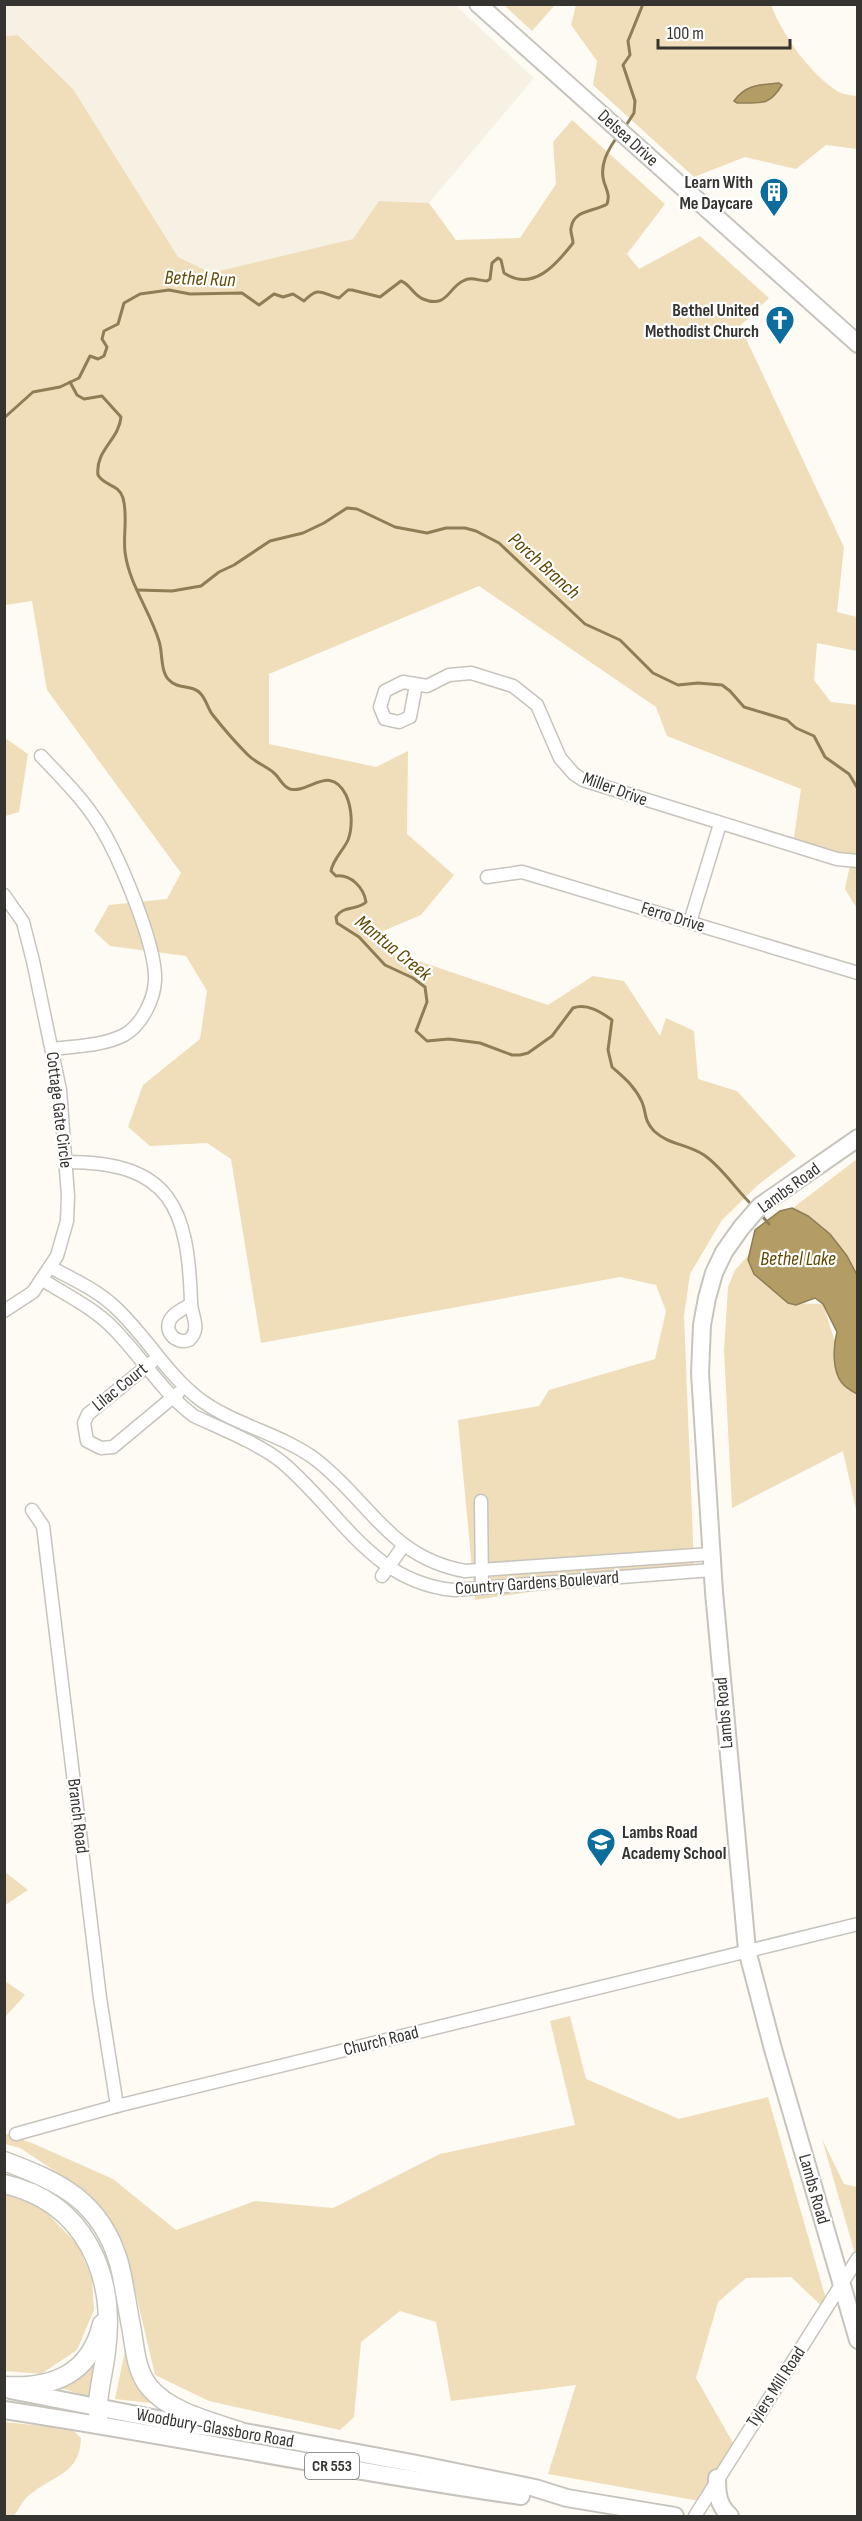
<svg xmlns="http://www.w3.org/2000/svg" width="862" height="2521" font-family="'Sofia Sans Condensed',sans-serif">
<style>
.built{fill:#f7f1e3}
.green{fill:#efdeb9}
.water{fill:#b49c65;stroke:#8e7d55;stroke-width:1.5}
.lines{fill:none;stroke-linecap:round;stroke-linejoin:round}
.stream{stroke:#8e7d55;stroke-width:3}
.minor-casing{stroke:#c6c4bd;stroke-width:15}
.major-casing{stroke:#c6c4bd;stroke-width:20}
.highway-casing{stroke:#c6c4bd;stroke-width:21}
.minor{stroke:#fff;stroke-width:12}
.major{stroke:#fff;stroke-width:16}
.highway{stroke:#fff;stroke-width:18}
.labels{text-anchor:middle;dominant-baseline:central;stroke-width:4.5;stroke-linejoin:round;paint-order:stroke}
.shield{fill:#fff;stroke:#72716f;stroke-width:1.5}
.shield-label{font-size:16px;font-weight:bold;fill:#353431}
.street-label{font-size:18px;fill:#353431;stroke:#fff}
.poi-label{font-size:18px;font-weight:bold;fill:#353431;stroke:#fff;text-anchor:end}
.water-label{font-size:20px;font-style:italic;fill:#604800;stroke:#fff}
</style>
<rect width="100%" height="100%" fill="#fefbf4"/>
<path class="built" d="M 5,5 L 455,5 L 534,78 L 429,203 L 379,201 L 353,239 L 211,274 L 178,257 L 73,89 L 19,35 L 5,36 Z"/>
<g class="green">
<path d="M 504,5 L 555,5 L 532,31 Z"/>
<path d="M 576,5 L 771,5 C 782,34 811,76 839,92 C 844,95 852,95 857,96 L 857,149 L 826,145 L 796,169 L 745,157 L 694,177 L 593,85 L 597,61 L 571,25 Z"/>
<path d="M 18,35 L 73,89 L 178,257 L 211,273 L 353,239 L 379,201 L 429,203 L 456,240 L 520,238 L 556,184 L 553,142 L 572,120 L 665,204 L 627,254 L 639,269 L 700,236 L 769,298 L 740,326 L 844,547 L 837,612 L 857,617 L 857,651 L 817,643 L 814,680 L 831,702 L 857,705 L 857,909 L 845,889 L 851,860 L 793,844 L 801,789 L 667,736 L 656,707 L 479,586 L 269,674 L 269,744 L 376,767 L 408,751 L 407,834 L 454,875 L 421,915 L 383,931 L 389,951 L 548,1005 L 593,976 L 624,981 L 660,1036 L 666,1018 L 694,1031 L 698,1079 L 737,1091 L 796,1156 L 759,1184 L 722,1220 L 690,1274 L 684,1316 L 694,1564 L 638,1576 L 475,1600 L 458,1420 L 539,1406 L 549,1390 L 655,1359 L 666,1311 L 656,1285 L 620,1277 L 261,1343 L 231,1159 L 207,1143 L 150,1146 L 128,1127 L 143,1085 L 200,1039 L 207,991 L 186,956 L 110,946 L 94,931 L 109,905 L 167,899 L 181,873 L 47,690 L 32,601 L 5,605 L 5,36 Z"/>
<path d="M 5,738 L 28,754 L 19,812 L 5,816 Z"/>
<path d="M 857,1159 L 857,1278 L 793,1208 Z"/>
<path d="M 755,1248 L 788,1303 L 823,1304 L 850,1389 L 857,1365 L 857,1514 L 843,1451 L 732,1508 L 724,1351 L 728,1287 L 735,1270 Z"/>
<path d="M 5,1872 L 28,1890 L 5,1905 Z"/>
<path d="M 5,1981 L 25,1995 L 5,2017 Z"/>
<path d="M 570,2016 L 586,2079 L 679,2119 L 768,2097 L 828,2306 L 826,2310 L 791,2277 L 746,2278 L 718,2302 L 696,2378 L 737,2450 L 705,2502 L 548,2474 L 576,2385 L 451,2401 L 436,2322 L 400,2311 L 361,2342 L 354,2417 L 340,2430 L 209,2401 L 155,2375 L 125,2247 L 87,2192 L 20,2148 L 5,2144 L 4,2133 L 32,2143 L 113,2179 L 176,2230 L 255,2201 L 333,2208 L 440,2154 L 575,2125 L 550,2021 Z"/>
<path d="M 822,2139 L 844,2184 L 857,2187 L 857,2261 Z"/>
<path d="M 4,2193 L 36,2202 L 78,2245 L 92,2278 L 94,2310 L 77,2350 L 41,2374 L 5,2371 Z"/>
<path d="M 128,2336 L 158,2404 L 115,2399 Z"/>
<path d="M 97,2357 L 89,2397 L 58,2387 Z"/>
<path d="M 4,2422 L 72,2429 L 81,2438 C 80,2476 51,2475 27,2497 C 22,2502 18,2510 14,2516 L 5,2516 Z"/>
</g>
<g class="water">
<path d="M 779,83 L 782,85 C 768,108 759,102 737,103 L 734,101 C 746,84 760,85 779,83 Z"/>
<path d="M 792,1208 L 808,1216 L 830,1234 L 847,1256 L 857,1275 L 857,1394 C 852,1391 846,1388 842,1383 C 832,1371 833,1346 837,1332 L 823,1304 L 815,1298 L 796,1305 L 788,1303 L 754,1274 L 748,1260 L 755,1230 L 780,1211 Z"/>
</g>
<g class="lines">
<g class="stream">
<path d="M 625,127 L 634,113 L 635,101 L 623,65 L 630,55 L 628,41 L 643,4"/>
<path d="M 70,382 L 77,395 L 84,399 L 102,396 L 121,417 C 119,440 95,450 98,475 C 104,486 119,484 123,498 C 128,515 123,535 125,552 C 129,584 150,611 159,641 C 163,653 160,671 169,680 C 178,690 193,684 201,694 C 206,700 208,708 212,714 C 223,728 236,743 248,755 C 256,763 266,766 274,773 C 280,778 282,786 290,789 C 309,794 330,763 346,795 C 352,808 353,827 348,840 C 343,851 333,859 331,871 L 336,876 C 351,874 364,888 366,902 C 357,911 343,905 336,917 L 337,923 L 359,937 L 385,965 L 413,978 L 425,987 L 427,1002 L 416,1031 L 427,1041 L 449,1039 L 480,1043 L 512,1055 L 520,1055 L 528,1053 L 552,1036 L 573,1008 C 587,1003 601,1012 612,1020 L 608,1050 L 612,1067 C 623,1077 635,1086 642,1102 C 647,1114 643,1119 654,1131 C 669,1145 688,1144 704,1155 C 723,1168 736,1190 753,1206"/>
<path d="M 4,418 L 33,392 L 60,387 L 79,378 L 90,356 L 98,359 L 104,356 L 107,347 L 102,339 L 104,331 L 118,324 L 124,303 L 140,294 L 169,290 L 190,294 L 242,293 L 259,305 L 274,294 L 283,297 L 293,294 L 304,301 C 320,285 321,294 339,298 L 348,290 L 352,290 L 380,297 L 401,281 C 410,284 413,295 423,299 C 447,309 448,288 463,281 C 471,276 479,281 487,281 L 490,279 L 492,263 L 498,258 L 501,260 L 504,273 C 533,292 556,265 573,243 C 573,237 570,233 571,228 C 574,209 595,212 607,204 C 610,195 607,191 604,182 C 599,165 608,150 617,137"/>
<path d="M 137,590 L 172,591 L 201,586 L 219,572 L 234,565 L 270,541 L 303,533 L 324,523 L 347,508 L 357,509 L 395,527 L 427,533 L 446,528 L 465,528 L 476,531 L 499,543 L 585,624 L 620,640 L 653,673 L 678,685 L 698,683 L 722,685 L 730,691 L 744,707 L 787,720 L 796,728 L 814,736 L 825,757 L 849,774 L 858,789"/>
<path d="M 762,1216 L 769,1224"/>
</g>
<g class="minor-casing">
<g id="minor">
<path d="M 416,685 L 410,717 L 399,722 L 385,719 L 380,707 L 385,691 L 403,682 L 427,686 L 449,675 L 471,673 L 513,686 L 537,705 L 560,758 L 574,774 L 583,780 L 837,859 L 858,861"/>
<path d="M 41,756 C 62,778 84,800 100,826 C 119,857 157,946 155,981 C 154,1000 141,1026 124,1035 C 103,1046 74,1046 52,1049"/>
<path d="M 487,877 L 522,872 L 858,973"/>
<path d="M 4,895 L 23,922 L 33,961 L 60,1090 L 68,1196 L 67,1221 L 57,1256 L 33,1292 L 4,1311"/>
<path d="M 690,922 L 720,824"/>
<path d="M 67,1162 C 171,1162 188,1208 191,1302 C 191,1316 202,1328 189,1340 C 174,1345 161,1328 173,1316 C 178,1311 185,1308 191,1304"/>
<path d="M 50,1267 C 73,1279 97,1290 116,1308 C 146,1336 166,1373 198,1398 C 233,1425 280,1433 315,1459 C 370,1501 389,1557 465,1571 L 711,1554"/>
<path d="M 43,1280 C 66,1295 92,1307 112,1327 C 141,1356 161,1391 194,1416 C 220,1428 262,1445 283,1463 C 341,1512 371,1582 454,1590 L 712,1570"/>
<path d="M 152,1362 L 88,1414 L 84,1423 L 87,1441 L 101,1448 L 113,1447 L 178,1393"/>
<path d="M 481,1501 L 482,1588"/>
<path d="M 32,1510 L 43,1526 L 100,1998 L 117,2106"/>
<path d="M 382,1576 L 404,1545"/>
<path d="M 16,2134 L 117,2106 L 858,1924"/>
<path d="M 695,2516 L 858,2258"/>
</g>
</g>
<g class="major-casing">
<g id="major">
<path d="M 478,4 L 858,344"/>
<path d="M 858,1138 L 760,1206 L 741,1228 L 724,1252 L 714,1273 L 707,1298 L 702,1325 L 700,1373 L 714,1592 L 747,1950 L 773,2049 L 858,2340"/>
<path d="M 10,2390 L 183,2424 L 239,2431 L 412,2463 L 535,2488 L 567,2498 L 675,2516"/>
<path d="M 4,2410 C 177,2436 348,2472 521,2496"/>
<path d="M 717,2478 C 717,2494 718,2505 730,2516"/>
</g>
</g>
<g class="highway-casing">
<g id="highway">
<path d="M 4,2161 C 60,2182 101,2201 119,2263 C 124,2282 127,2306 131,2326 C 135,2347 135,2369 149,2387 C 170,2412 209,2421 239,2431"/>
<path d="M 4,2184 C 85,2202 116,2275 106,2351 C 103,2377 95,2399 99,2424"/>
<path d="M 4,2386 C 53,2389 90,2374 102,2324"/>
</g>
</g>
<use href="#minor" class="minor"/>
<use href="#major" class="major"/>
<use href="#highway" class="highway"/>
</g>
<defs>
<g id="building-pin" transform="scale(1.5)"><path d="M0 17L-7.5 6A9.5 9.5 0 1 1 7.5 6Z" fill="#0c6d9c" stroke="#fff"/><path d="M-4-6H4V6H1V3H-1V6H-4ZM-2.5-4.3h1.7v1.8h-1.7ZM.8-4.3h1.7v1.8H.8ZM-2.5-1h1.7V.8h-1.7ZM.8-1h1.7V.8H.8Z" fill="#fff"/></g>
<g id="church-pin" transform="scale(1.5)"><path d="M0 17L-7.5 6A9.5 9.5 0 1 1 7.5 6Z" fill="#0c6d9c" stroke="#fff"/><path d="M-1.2-6h2.4v3.5h3.3v2.4h-3.3V6h-2.4V-.1h-3.3v-2.4h3.3Z" fill="#fff"/></g>
<g id="school-pin" transform="scale(1.5)"><path d="M0 17L-7.5 6A9.5 9.5 0 1 1 7.5 6Z" fill="#0c6d9c" stroke="#fff"/><path d="M0-5L7-2L0 1L-7-2ZM-4 1L0 2.5L4 1V4Q0 6-4 4Z" fill="#fff"/></g>
</defs>
<g fill-rule="evenodd">
<use href="#building-pin" x="774" y="192"/>
<use href="#church-pin" x="780" y="320"/>
<use href="#school-pin" x="601" y="1842"/>
</g>
<g class="labels">
<rect class="shield" x="305" y="2453" width="54" height="26" rx="4.5"/>
<g class="shield-label">
<text x="332" y="2466">CR 553</text>
</g>
<g class="street-label">
<text transform="translate(628 138) rotate(42)">Delsea Drive</text>
<text transform="translate(615 789) rotate(20)">Miller Drive</text>
<text transform="translate(673 917) rotate(17)">Ferro Drive</text>
<text transform="translate(59 1110) rotate(83)">Cottage Gate Circle</text>
<text transform="translate(789 1188) rotate(-36)">Lambs Road</text>
<text transform="translate(120 1387) rotate(-39)">Lilac Court</text>
<text transform="translate(537 1583) rotate(-4)">Country Gardens Boulevard</text>
<text transform="translate(724 1713) rotate(-95)">Lambs Road</text>
<text transform="translate(78 1816) rotate(83)">Branch Road</text>
<text transform="translate(381 2041) rotate(-14)">Church Road</text>
<text transform="translate(814 2189) rotate(74)">Lambs Road</text>
<text transform="translate(776 2387) rotate(-57)">Tylers Mill Road</text>
<text transform="translate(215 2428) rotate(10)">Woodbury-Glassboro Road</text>
</g>
<g class="poi-label">
<text x="753" y="182">Learn With<tspan x="753" dy="21">Me Daycare</tspan></text>
<text x="759" y="310">Bethel United<tspan x="759" dy="21">Methodist Church</tspan></text>
<text x="622" y="1832" text-anchor="start">Lambs Road<tspan x="622" dy="21">Academy School</tspan></text>
</g>
<g class="water-label">
<text transform="translate(200 279) rotate(2)">Bethel Run</text>
<text transform="translate(544 566) rotate(42)">Porch Branch</text>
<text transform="translate(393 948) rotate(39)">Mantua Creek</text>
<text x="798" y="1259">Bethel Lake</text>
</g>
</g>
<rect width="862" height="2521" fill="none" stroke="#353431" stroke-width="12"/>
<path d="M658 39v9h132v-9" fill="none" stroke="#353431" stroke-width="3"/>
<text x="667" y="39" font-size="18" fill="#353431" stroke="#ffffff" stroke-width="4.5" paint-order="stroke">100 m</text>
</svg>
